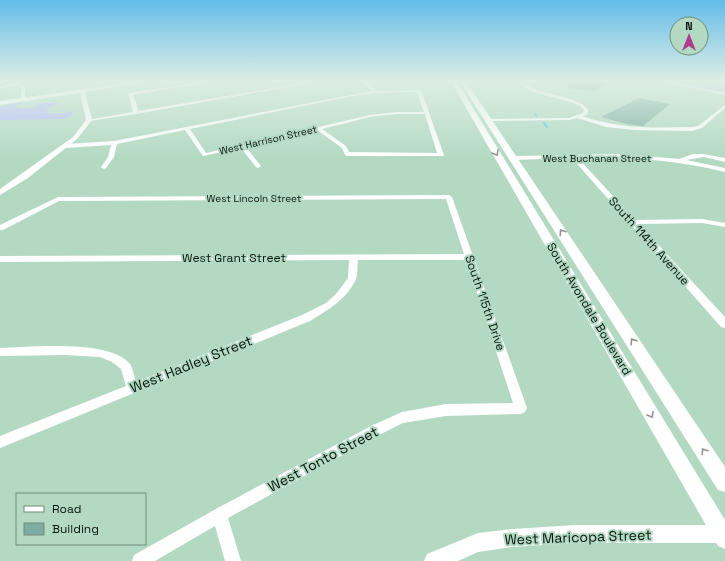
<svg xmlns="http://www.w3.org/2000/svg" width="725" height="561" font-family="'Space Grotesk',sans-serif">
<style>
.green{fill:#b3b9fa}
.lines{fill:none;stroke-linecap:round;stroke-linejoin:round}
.stream-far1{stroke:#3dc7ec;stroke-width:1.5}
.stream{stroke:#3dc7ec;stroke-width:2}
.building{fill:#7faca2}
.minor{fill:#fff;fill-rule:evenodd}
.tertiary{fill:#fff;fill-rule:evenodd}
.secondary{fill:#fff;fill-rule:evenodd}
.oneway{stroke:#909693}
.labels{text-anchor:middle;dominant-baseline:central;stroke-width:4;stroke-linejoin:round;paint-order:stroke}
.far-street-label{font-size:10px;fill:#08160e;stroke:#b3d9c3}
.street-label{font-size:12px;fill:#08160e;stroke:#b3d9c3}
.near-street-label{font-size:14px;fill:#08160e;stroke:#b3d9c3}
</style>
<rect width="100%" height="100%" fill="#b3d9c3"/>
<g class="green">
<path d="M 663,80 L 725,80 L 725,92 Z"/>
<path d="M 27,101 L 16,105 L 15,107 C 22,110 34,108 41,104 L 40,103 L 56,103 L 58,104 L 50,107 L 46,112 C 53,116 64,113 72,111 L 73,115 L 63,119 L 0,120 L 0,108 L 12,104 Z"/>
</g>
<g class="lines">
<path class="stream-far1" d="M 535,114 L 537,116"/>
<path class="stream" d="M 544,123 L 547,127"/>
</g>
<g class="building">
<path d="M 565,80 L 601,80 L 605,85 L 596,91 L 569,89 Z"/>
<path d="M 639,98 L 670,104 L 643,126 L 627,124 L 601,117 Z"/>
</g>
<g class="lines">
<g class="minor">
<path d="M 25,80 L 30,80 L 19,84 L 25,87 L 25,100 L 21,99 L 21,88 L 15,85 L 0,89 L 0,87 Z"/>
<path d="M 215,80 L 223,80 L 133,95 L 137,105 L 138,111 L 320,80 L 327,80 L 136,114 L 89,121 L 87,120 L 133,112 L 128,93 Z"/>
<path d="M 361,80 L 365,80 L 376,91 L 421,90 L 444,155 L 443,156 L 347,156 L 345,155 L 342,148 L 317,130 L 246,147 L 261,166 L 258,168 L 256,167 L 241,148 L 203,156 L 185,130 L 117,144 L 114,157 L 106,168 L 104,169 L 101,167 L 108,157 L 111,145 L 65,148 L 62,146 L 65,144 L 114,141 L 372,91 ZM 417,92 L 424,112 L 396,112 L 370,115 L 206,153 L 190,129 L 348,97 L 375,93 ZM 396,114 L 425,114 L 437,153 L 349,152 L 346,146 L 322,129 L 370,117 Z"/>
<path d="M 457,80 L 520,80 C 540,98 576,93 588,110 L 587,115 L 582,116 C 618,129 655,128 692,127 L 698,126 L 725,105 L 725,108 L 702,128 L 692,131 L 634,130 L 606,127 L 577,118 L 569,120 L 489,121 L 487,121 L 487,119 L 569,118 L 583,113 L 584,110 L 580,106 L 573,103 L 530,91 L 518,82 L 459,81 Z"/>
<path d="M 652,80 L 658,80 L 725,93 L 725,95 Z"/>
<path d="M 620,154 L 679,159 L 693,154 L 704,154 L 725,158 L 725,162 L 704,157 L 686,160 L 725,168 L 725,172 C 676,160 628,157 578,158 L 635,220 L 702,219 L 725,223 L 725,227 L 702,223 L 639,224 L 725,317 L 725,328 L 721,327 L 572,158 L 514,160 L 511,158 L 514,156 Z"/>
<path d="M 449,195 L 452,197 L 527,408 L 525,412 L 521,414 L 446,416 L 403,423 L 381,434 L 228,518 L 241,561 L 225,561 L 215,526 L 155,561 L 132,561 L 134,555 L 214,510 L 371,426 L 402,412 L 446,404 L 513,403 L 466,260 L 358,260 C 357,266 358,274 356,279 C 347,299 328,310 310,321 L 0,448 L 0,436 L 126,386 L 121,369 L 112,362 L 100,357 L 66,355 L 0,356 L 0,348 C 30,347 110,339 130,364 C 133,368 134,376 136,382 L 302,315 L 326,303 L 336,294 L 348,278 L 349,260 L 0,262 L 0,256 L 464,254 L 446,199 L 59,201 L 3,230 L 0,230 L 0,225 L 58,197 Z"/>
</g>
<g class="tertiary">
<path d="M 146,80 L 156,80 L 85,92 L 92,120 L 77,139 L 28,178 L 0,195 L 0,189 L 73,137 L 86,120 L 80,93 L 0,105 L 0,101 Z"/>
<path d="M 576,525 L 725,525 L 725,543 L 576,543 L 512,547 L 478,552 L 458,561 L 424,561 L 427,554 L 478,533 L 512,529 Z"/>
</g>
<g class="secondary">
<path d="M 450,80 L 456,80 L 725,520 L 725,549 L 718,546 Z"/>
<path d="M 459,80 L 465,80 L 725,467 L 725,492 L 718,490 Z"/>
</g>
</g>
<defs><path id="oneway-chevron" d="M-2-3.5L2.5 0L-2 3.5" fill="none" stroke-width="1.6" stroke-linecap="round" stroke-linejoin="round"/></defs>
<g class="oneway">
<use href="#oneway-chevron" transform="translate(496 153) rotate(60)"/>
<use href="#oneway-chevron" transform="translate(562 232) rotate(-123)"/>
<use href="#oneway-chevron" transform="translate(633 341) rotate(-123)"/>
<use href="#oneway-chevron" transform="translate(651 415) rotate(59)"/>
<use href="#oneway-chevron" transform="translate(704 451) rotate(-123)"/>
</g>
<linearGradient id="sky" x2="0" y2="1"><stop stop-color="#63bcea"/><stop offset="0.51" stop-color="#ddeee4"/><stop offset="1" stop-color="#ddeee4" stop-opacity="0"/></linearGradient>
<rect width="725" height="158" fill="url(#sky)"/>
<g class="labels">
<g class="far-street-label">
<text transform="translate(268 140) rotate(-13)">West Harrison Street</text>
<text x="597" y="158">West Buchanan Street</text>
<text x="254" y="198">West Lincoln Street</text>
</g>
<g class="street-label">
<text transform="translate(649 241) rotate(48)">South 114th Avenue</text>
<text x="234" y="258">West Grant Street</text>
<text transform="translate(485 303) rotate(71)">South 115th Drive</text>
<text transform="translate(589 309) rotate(59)">South Avondale Boulevard</text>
</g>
<g class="near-street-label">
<text transform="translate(191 364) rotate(-22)">West Hadley Street</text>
<text transform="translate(323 459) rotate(-28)">West Tonto Street</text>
<text transform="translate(578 537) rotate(-2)">West Maricopa Street</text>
</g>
</g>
<rect x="16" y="493" width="130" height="52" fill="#b3d9c3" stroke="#6f8b7b"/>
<rect x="24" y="506" width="20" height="6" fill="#ffffff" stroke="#6f8b7b"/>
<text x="52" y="513" font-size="12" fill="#08160e">Road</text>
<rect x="24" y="523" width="20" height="12" fill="#7faca2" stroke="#6f8b7b"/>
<text x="52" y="533" font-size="12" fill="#08160e">Building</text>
<g transform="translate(689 36)"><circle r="19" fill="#b3d9c3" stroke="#6f8b7b"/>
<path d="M0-3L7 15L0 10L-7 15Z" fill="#b03991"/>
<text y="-6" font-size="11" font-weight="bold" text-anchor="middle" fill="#08160e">N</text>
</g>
</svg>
